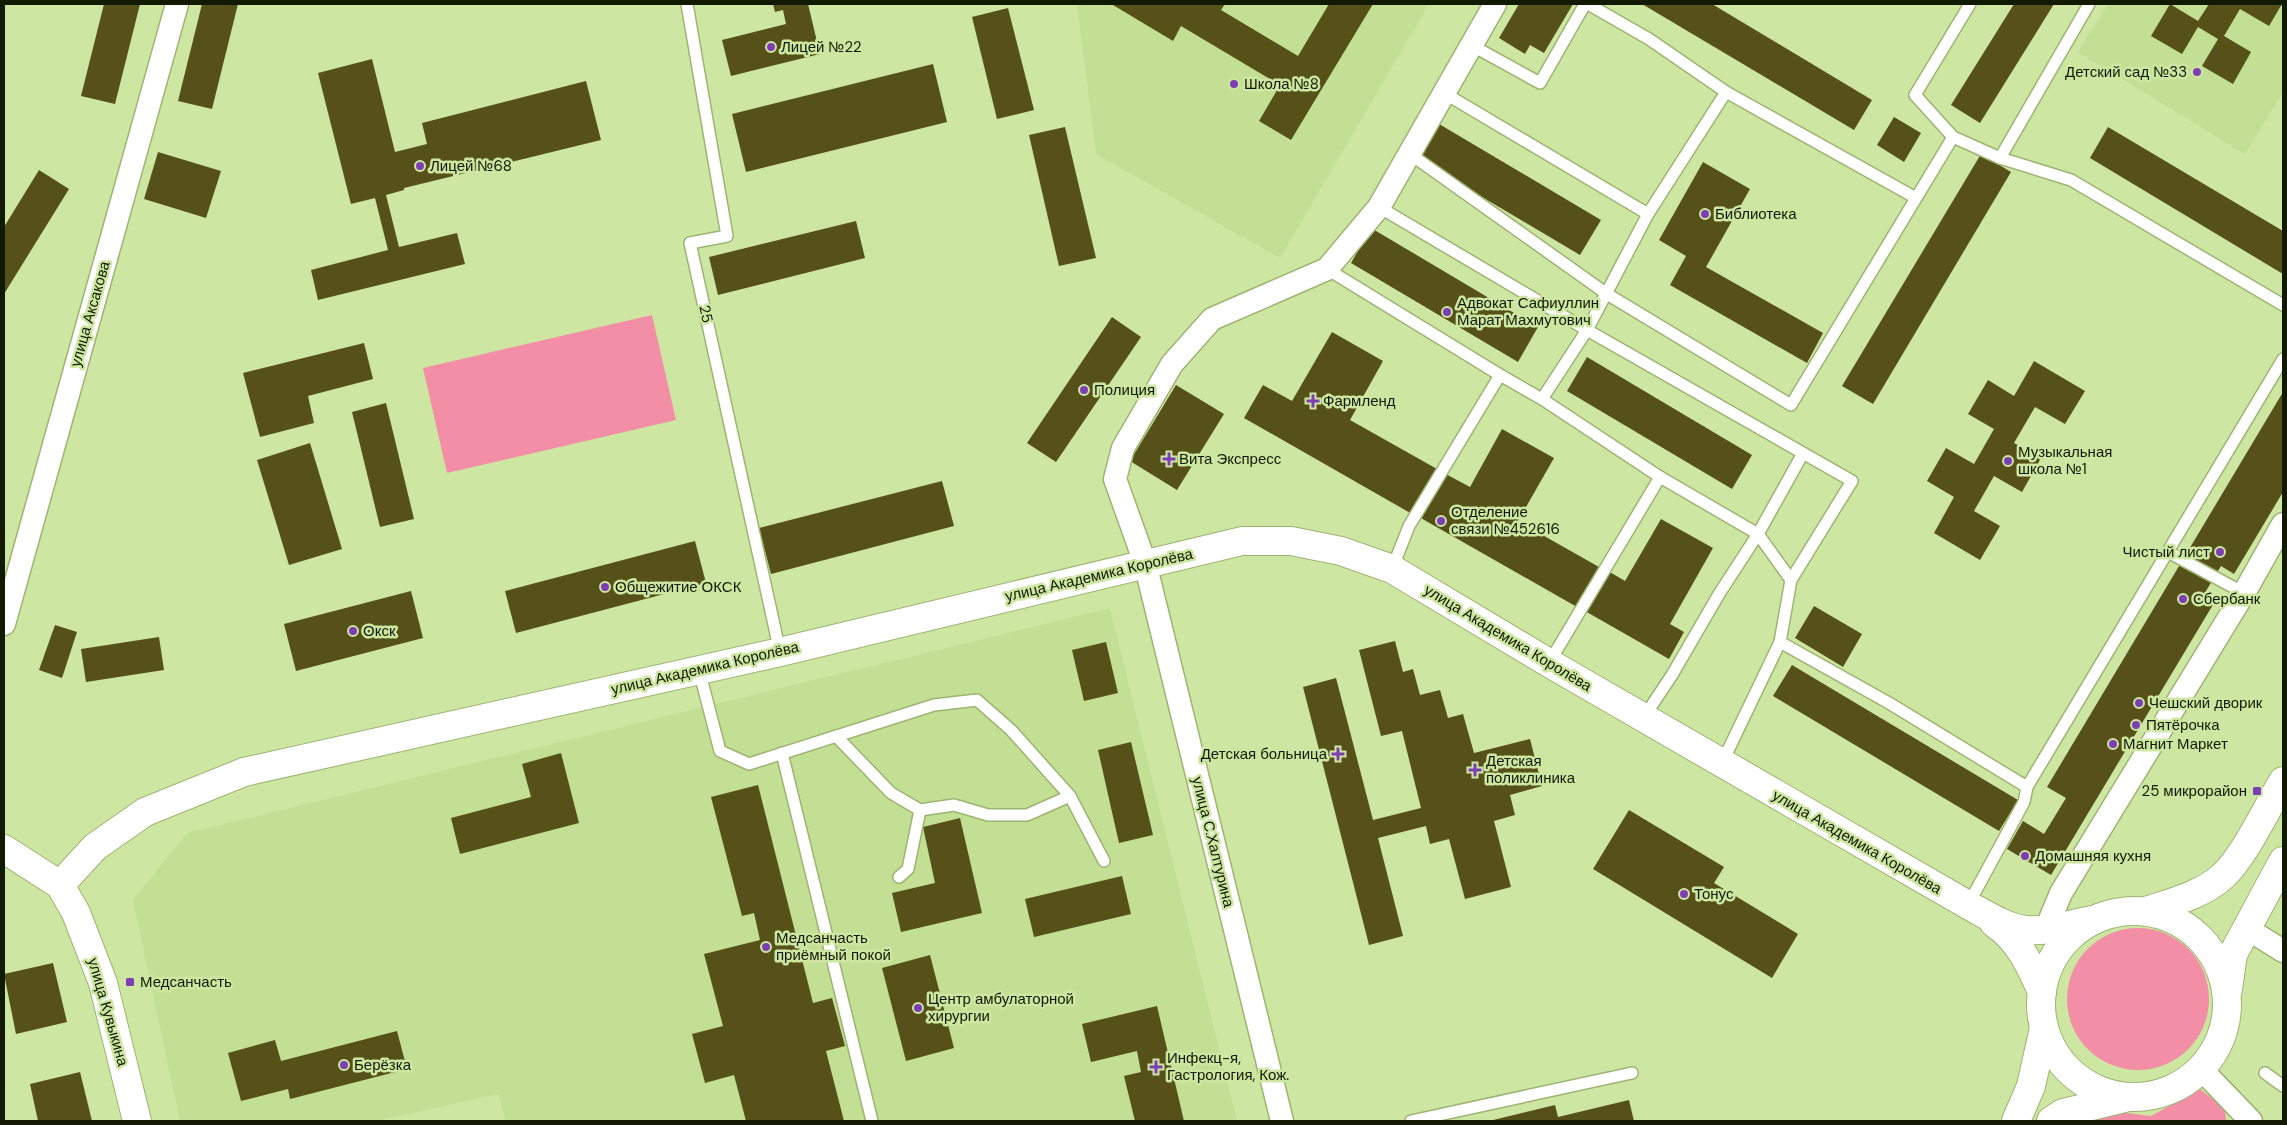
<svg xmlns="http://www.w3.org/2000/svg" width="2287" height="1125" font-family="'DM Sans',sans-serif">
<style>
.built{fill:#c2df93}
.green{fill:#f28fa6}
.building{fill:#555119}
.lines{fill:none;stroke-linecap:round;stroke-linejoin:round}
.lane-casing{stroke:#9cb572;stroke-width:14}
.street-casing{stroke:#9cb572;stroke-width:25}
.secondary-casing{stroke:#9cb572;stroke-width:30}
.primary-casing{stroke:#9cb572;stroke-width:30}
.lane{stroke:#fff;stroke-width:11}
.street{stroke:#fff;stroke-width:22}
.secondary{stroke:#fff;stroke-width:28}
.primary{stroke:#fff;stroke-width:28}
.poi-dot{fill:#7d3eb3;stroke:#cde7a3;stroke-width:2}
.labels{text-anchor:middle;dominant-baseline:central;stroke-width:5;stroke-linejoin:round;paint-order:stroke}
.poi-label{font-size:15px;fill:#111a01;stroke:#cde7a3;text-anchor:start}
.street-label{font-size:15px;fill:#111a01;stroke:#cde7a3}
</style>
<rect width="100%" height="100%" fill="#cde7a3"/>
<g class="built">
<path d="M 1077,4 L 1429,4 L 1280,258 L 1096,154 Z"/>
<path d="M 2108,4 L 2283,4 L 2283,92 L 2245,154 L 2078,52 Z"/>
<path d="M 1110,608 L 1237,1121 L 506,1121 L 498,1094 L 377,1121 L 180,1121 L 133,900 L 187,833 Z"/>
</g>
<g class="green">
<path d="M 652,315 L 676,420 L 447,473 L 423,368 Z"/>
<circle cx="2138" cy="999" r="71"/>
<path d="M 2200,1089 L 2225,1109 L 2226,1121 L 2065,1121 L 2103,1110 L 2151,1116 Z"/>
</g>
<g class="building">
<path d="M 104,4 L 140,4 L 115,104 L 81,96 Z"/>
<path d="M 202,4 L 238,4 L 212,109 L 178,101 Z"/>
<path d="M 773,4 L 808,4 L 820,54 L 731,76 L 722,40 L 786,24 L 783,10 L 775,12 Z"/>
<path d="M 1114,4 L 1225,4 L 1221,10 L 1298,56 L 1329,4 L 1373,4 L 1291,140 L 1259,121 L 1280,85 L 1181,26 L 1173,41 L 1113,5 Z"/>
<path d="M 1519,4 L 1573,4 L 1544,53 L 1530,45 L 1525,54 L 1499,38 Z"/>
<path d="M 1642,4 L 1712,4 L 1872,100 L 1854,130 Z"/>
<path d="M 2014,4 L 2054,4 L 1980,123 L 1951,105 Z"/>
<path d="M 2170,4 L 2198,21 L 2209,4 L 2282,4 L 2269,26 L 2240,9 L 2224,36 L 2251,52 L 2233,84 L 2202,66 L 2218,39 L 2198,27 L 2182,54 L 2151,36 Z"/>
<path d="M 1008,8 L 1034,110 L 997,119 L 972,17 Z"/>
<path d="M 372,59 L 395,152 L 427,144 L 422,123 L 586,81 L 601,140 L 404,188 L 404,190 L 386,195 L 399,247 L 457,233 L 465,264 L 318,300 L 311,270 L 388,250 L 375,198 L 351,204 L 318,73 Z"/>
<path d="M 933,64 L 947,122 L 746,172 L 732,114 Z"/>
<path d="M 1894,117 L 1921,133 L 1904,162 L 1877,145 Z"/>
<path d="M 1434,121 L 1601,220 L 1580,255 L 1413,156 Z"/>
<path d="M 1065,127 L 1096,258 L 1059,266 L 1029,135 Z"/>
<path d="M 2108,127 L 2283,231 L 2283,274 L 2090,158 Z"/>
<path d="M 158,152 L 221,171 L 206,218 L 144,199 Z"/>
<path d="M 1981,154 L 2011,172 L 1873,404 L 1842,386 Z"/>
<path d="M 1703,162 L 1750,189 L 1706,267 L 1823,333 L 1807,363 L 1670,285 L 1686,256 L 1659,240 Z"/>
<path d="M 39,170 L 69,189 L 4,294 L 4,227 Z"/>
<path d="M 856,221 L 865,258 L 718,295 L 709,257 Z"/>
<path d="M 1371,228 L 1538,327 L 1518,362 L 1351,263 Z"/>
<path d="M 1112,317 L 1141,337 L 1056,462 L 1027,443 Z"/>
<path d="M 1332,332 L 1383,361 L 1350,420 L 1437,469 L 1412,514 L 1244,418 L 1263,385 L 1292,401 Z"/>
<path d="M 364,343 L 373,379 L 308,396 L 314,423 L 260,437 L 243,373 Z"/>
<path d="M 1587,357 L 1752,455 L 1732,489 L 1567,391 Z"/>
<path d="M 2034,361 L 2085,391 L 2065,424 L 2035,407 L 2014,443 L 2041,458 L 2022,492 L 1994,476 L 1974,511 L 2000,526 L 1980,560 L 1934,533 L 1954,497 L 1927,481 L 1946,448 L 1974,464 L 1994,429 L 1968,414 L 1988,380 L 2014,396 Z"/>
<path d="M 1176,385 L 1224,414 L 1177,490 L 1130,461 Z"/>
<path d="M 2283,392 L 2283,492 L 2234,574 L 2221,566 L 2206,591 L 2217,598 L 2051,875 L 2007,849 L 2023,821 L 2044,834 L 2066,798 L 2047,787 Z"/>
<path d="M 386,403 L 414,519 L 380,527 L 352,412 Z"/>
<path d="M 1502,429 L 1554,458 L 1518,521 L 1599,567 L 1577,607 L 1419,517 L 1444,473 L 1470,487 Z"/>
<path d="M 310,443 L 342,549 L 289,565 L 257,460 Z"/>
<path d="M 942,481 L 954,526 L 771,574 L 759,528 Z"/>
<path d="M 1661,519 L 1713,548 L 1670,624 L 1684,632 L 1669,659 L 1585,611 L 1608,571 L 1625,581 Z"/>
<path d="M 695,541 L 706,583 L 516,633 L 505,591 Z"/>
<path d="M 411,591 L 423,638 L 296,671 L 284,624 Z"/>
<path d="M 1814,606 L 1862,634 L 1843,667 L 1795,638 Z"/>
<path d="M 55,625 L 77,632 L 62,678 L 39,670 Z"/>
<path d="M 159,637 L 164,670 L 86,682 L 81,649 Z"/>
<path d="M 1395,641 L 1403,672 L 1413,669 L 1420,695 L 1440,690 L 1448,718 L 1463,714 L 1474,753 L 1530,739 L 1542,786 L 1510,795 L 1515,815 L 1494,821 L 1511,887 L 1465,899 L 1449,839 L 1430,844 L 1426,826 L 1378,838 L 1403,936 L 1369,945 L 1303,687 L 1336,678 L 1373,820 L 1421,808 L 1402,731 L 1381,736 L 1359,650 Z"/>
<path d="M 1106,642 L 1118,693 L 1084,701 L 1072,650 Z"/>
<path d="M 1792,665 L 2018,800 L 1999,831 L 1773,696 Z"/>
<path d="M 1131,742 L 1153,835 L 1119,843 L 1098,750 Z"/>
<path d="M 561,753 L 579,823 L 460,854 L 451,818 L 531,797 L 522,764 Z"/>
<path d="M 758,785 L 813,1003 L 832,998 L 845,1046 L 826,1051 L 844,1121 L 746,1121 L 734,1075 L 705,1083 L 692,1034 L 723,1026 L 704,954 L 760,940 L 754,913 L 742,916 L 711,797 Z"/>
<path d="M 1629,810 L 1724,867 L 1714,883 L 1798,934 L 1772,978 L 1593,869 Z"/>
<path d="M 960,818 L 982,913 L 901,932 L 892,893 L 935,883 L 923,827 Z"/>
<path d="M 1122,876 L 1131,914 L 1034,937 L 1025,899 Z"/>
<path d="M 930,955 L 954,1048 L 906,1061 L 882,968 Z"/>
<path d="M 53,963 L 67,1022 L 16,1034 L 4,974 Z"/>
<path d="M 1157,1006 L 1184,1121 L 1135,1121 L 1124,1076 L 1141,1072 L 1137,1051 L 1091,1062 L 1082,1024 Z"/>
<path d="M 397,1031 L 407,1069 L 290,1099 L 288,1089 L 241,1101 L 228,1053 L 275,1040 L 281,1061 Z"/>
<path d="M 80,1072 L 92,1121 L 38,1121 L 30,1084 Z"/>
<path d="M 1629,1100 L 1634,1121 L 1489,1121 L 1555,1105 L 1558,1117 Z"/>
</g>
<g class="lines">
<g class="lane-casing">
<g id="lane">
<path d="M 687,4 L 727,236 L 690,243 L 780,652"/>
<path d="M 1588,4 L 1649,39 L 1726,92"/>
<path d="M 1471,45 L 1540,83 L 1585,4"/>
<path d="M 1444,93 L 1648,214"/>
<path d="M 1953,137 L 1915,95 L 1970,4"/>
<path d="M 1410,154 L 1607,294 L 1791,405 L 1953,137 L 2000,158 L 2089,4"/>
<path d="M 2000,158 L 2071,180 L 2283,305"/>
<path d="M 1379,207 L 1587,330 L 1852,481 L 1791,580"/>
<path d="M 1327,269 L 1500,375 L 1542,399 L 1660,477 L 1758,534 L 1791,580 L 1780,642 L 1722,763"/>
<path d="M 1542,399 L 1587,330 L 1648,214 L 1726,92 L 1916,198"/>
<path d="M 2168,552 L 2244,593"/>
<path d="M 1392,569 L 1409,526 L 1500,375"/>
<path d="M 1780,642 L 1889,703 L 2027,787"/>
<path d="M 1549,663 L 1660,477"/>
<path d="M 699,670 L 720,751 L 749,764 L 934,705 L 977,700 L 1011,730 L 1070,796 L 1104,861"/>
<path d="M 1644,717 L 1672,675 L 1719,594 L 1758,534 L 1802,455"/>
<path d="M 836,736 L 891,793 L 920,810 L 954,805 L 988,815 L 1027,815 L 1070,796"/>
<path d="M 782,753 L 872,1121"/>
<path d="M 899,877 L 908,869 L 920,810"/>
<path d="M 1968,905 L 2024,802 L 2027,787 L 2283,359"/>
<path d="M 2265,1073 L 2283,1086"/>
<path d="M 1411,1121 L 1632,1073"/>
</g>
</g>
<g class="street-casing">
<g id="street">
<path d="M 4,624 L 177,4"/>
<path d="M 2246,928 L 2283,951"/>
<path d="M 2046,929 L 2061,893 L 2244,593 L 2283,524"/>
<path d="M 2201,1069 L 2251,1121"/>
<path d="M 1282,1121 L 1145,563 L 1115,479 L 1123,448 L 1172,364 L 1212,319 L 1327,269 L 1379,207 L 1495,4"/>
</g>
</g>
<g class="secondary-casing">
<g id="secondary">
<path d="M 4,849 L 60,885 L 76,913 L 103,983 L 137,1121"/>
<path d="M 60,885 L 95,847 L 145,812 L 244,772 L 780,652 L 1242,541 L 1291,541 L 1341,551 L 1392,569 L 1549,663 L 1968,905 C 1985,914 2006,928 2026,930 C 2047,932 2071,924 2092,920"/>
<path d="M 1994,923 C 2019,940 2030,965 2042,992"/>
</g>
</g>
<g class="primary-casing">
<g id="primary">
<path d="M 2146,911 C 2173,902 2202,895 2223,876 C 2244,857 2268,806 2283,781"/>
<circle cx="2134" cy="1004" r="93"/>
<path d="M 2228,989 L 2233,954 L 2283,861"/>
<path d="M 2016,1121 L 2031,1086 L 2044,1028"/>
<path d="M 2051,1121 L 2063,1113 L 2125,1098"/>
</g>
</g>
<use href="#lane" class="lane"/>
<use href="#street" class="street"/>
<use href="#secondary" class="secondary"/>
<use href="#primary" class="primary"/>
</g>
<g class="poi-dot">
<circle cx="771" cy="47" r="5"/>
<circle cx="2197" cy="72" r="5"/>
<circle cx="1234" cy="84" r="5"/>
<circle cx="420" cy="166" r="5"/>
<circle cx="1705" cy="214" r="5"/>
<circle cx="1447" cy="312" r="5"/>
<circle cx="1084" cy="390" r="5"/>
<path d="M1310.5 393.5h5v5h5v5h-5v5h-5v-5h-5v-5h5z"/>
<path d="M1166.5 451.5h5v5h5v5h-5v5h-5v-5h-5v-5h5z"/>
<circle cx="2008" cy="461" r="5"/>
<circle cx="1441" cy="521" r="5"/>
<circle cx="2220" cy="552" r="5"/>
<circle cx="605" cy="587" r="5"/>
<circle cx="2183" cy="599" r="5"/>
<circle cx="353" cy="631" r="5"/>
<circle cx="2139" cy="703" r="5"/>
<circle cx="2136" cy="725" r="5"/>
<circle cx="2113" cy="744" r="5"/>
<path d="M1335.5 746.5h5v5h5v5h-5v5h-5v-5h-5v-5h5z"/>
<path d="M1472.5 762.5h5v5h5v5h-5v5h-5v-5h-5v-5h5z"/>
<rect x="2252" y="786" width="10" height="10" rx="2.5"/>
<circle cx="2025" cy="856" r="5"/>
<circle cx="1684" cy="894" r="5"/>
<circle cx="766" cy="947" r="5"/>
<rect x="125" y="977" width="10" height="10" rx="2.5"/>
<circle cx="918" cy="1008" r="5"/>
<circle cx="344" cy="1065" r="5"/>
<path d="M1153.5 1059.5h5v5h5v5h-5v5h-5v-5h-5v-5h5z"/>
</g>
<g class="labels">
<g class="poi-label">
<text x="781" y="47">Лицей №22</text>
<text x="2187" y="72" text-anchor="end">Детский сад №33</text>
<text x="1244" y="84">Школа №8</text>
<text x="430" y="166">Лицей №68</text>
<text x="1715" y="214">Библиотека</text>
<text x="1457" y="303">Адвокат Сафиуллин<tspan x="1457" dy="17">Марат Махмутович</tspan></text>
<text x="1094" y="390">Полиция</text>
<text x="1323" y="401">Фармленд</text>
<text x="2018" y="452">Музыкальная<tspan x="2018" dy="17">школа №1</tspan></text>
<text x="1179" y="459">Вита Экспресс</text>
<text x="1451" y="512">Отделение<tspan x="1451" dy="17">связи №452616</tspan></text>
<text x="2210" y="552" text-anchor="end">Чистый лист</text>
<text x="615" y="587">Общежитие ОКСК</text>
<text x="2193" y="599">Сбербанк</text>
<text x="363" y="631">Окск</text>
<text x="2149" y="703">Чешский дворик</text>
<text x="2146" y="725">Пятёрочка</text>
<text x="2123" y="744">Магнит Маркет</text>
<text x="1327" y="754" text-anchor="end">Детская больница</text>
<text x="1486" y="761">Детская<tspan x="1486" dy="17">поликлиника</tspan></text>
<text x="2247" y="791" text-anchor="end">25 микрорайон</text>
<text x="2035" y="856">Домашняя кухня</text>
<text x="1694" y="894">Тонус</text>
<text x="776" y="938">Медсанчасть<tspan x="776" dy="17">приёмный покой</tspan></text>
<text x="140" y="982">Медсанчасть</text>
<text x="928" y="999">Центр амбулаторной<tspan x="928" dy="17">хирургии</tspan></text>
<text x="1167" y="1058">Инфекц-я,<tspan x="1167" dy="17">Гастрология, Кож.</tspan></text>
<text x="354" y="1065">Берёзка</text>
</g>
<g class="street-label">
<text transform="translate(90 314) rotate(-74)">улица Аксакова</text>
<text transform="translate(706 314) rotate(78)">25</text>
<text transform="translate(1099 575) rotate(-13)">улица Академика Королёва</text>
<text transform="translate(1508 638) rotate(31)">улица Академика Королёва</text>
<text transform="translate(705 668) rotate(-13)">улица Академика Королёва</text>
<text transform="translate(1213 842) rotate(76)">улица С.Халтурина</text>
<text transform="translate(1857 842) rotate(30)">улица Академика Королёва</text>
<text transform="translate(108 1012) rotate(74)">улица Кувыкина</text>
</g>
</g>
<rect width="2287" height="1125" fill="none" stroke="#111a01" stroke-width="10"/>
</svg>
